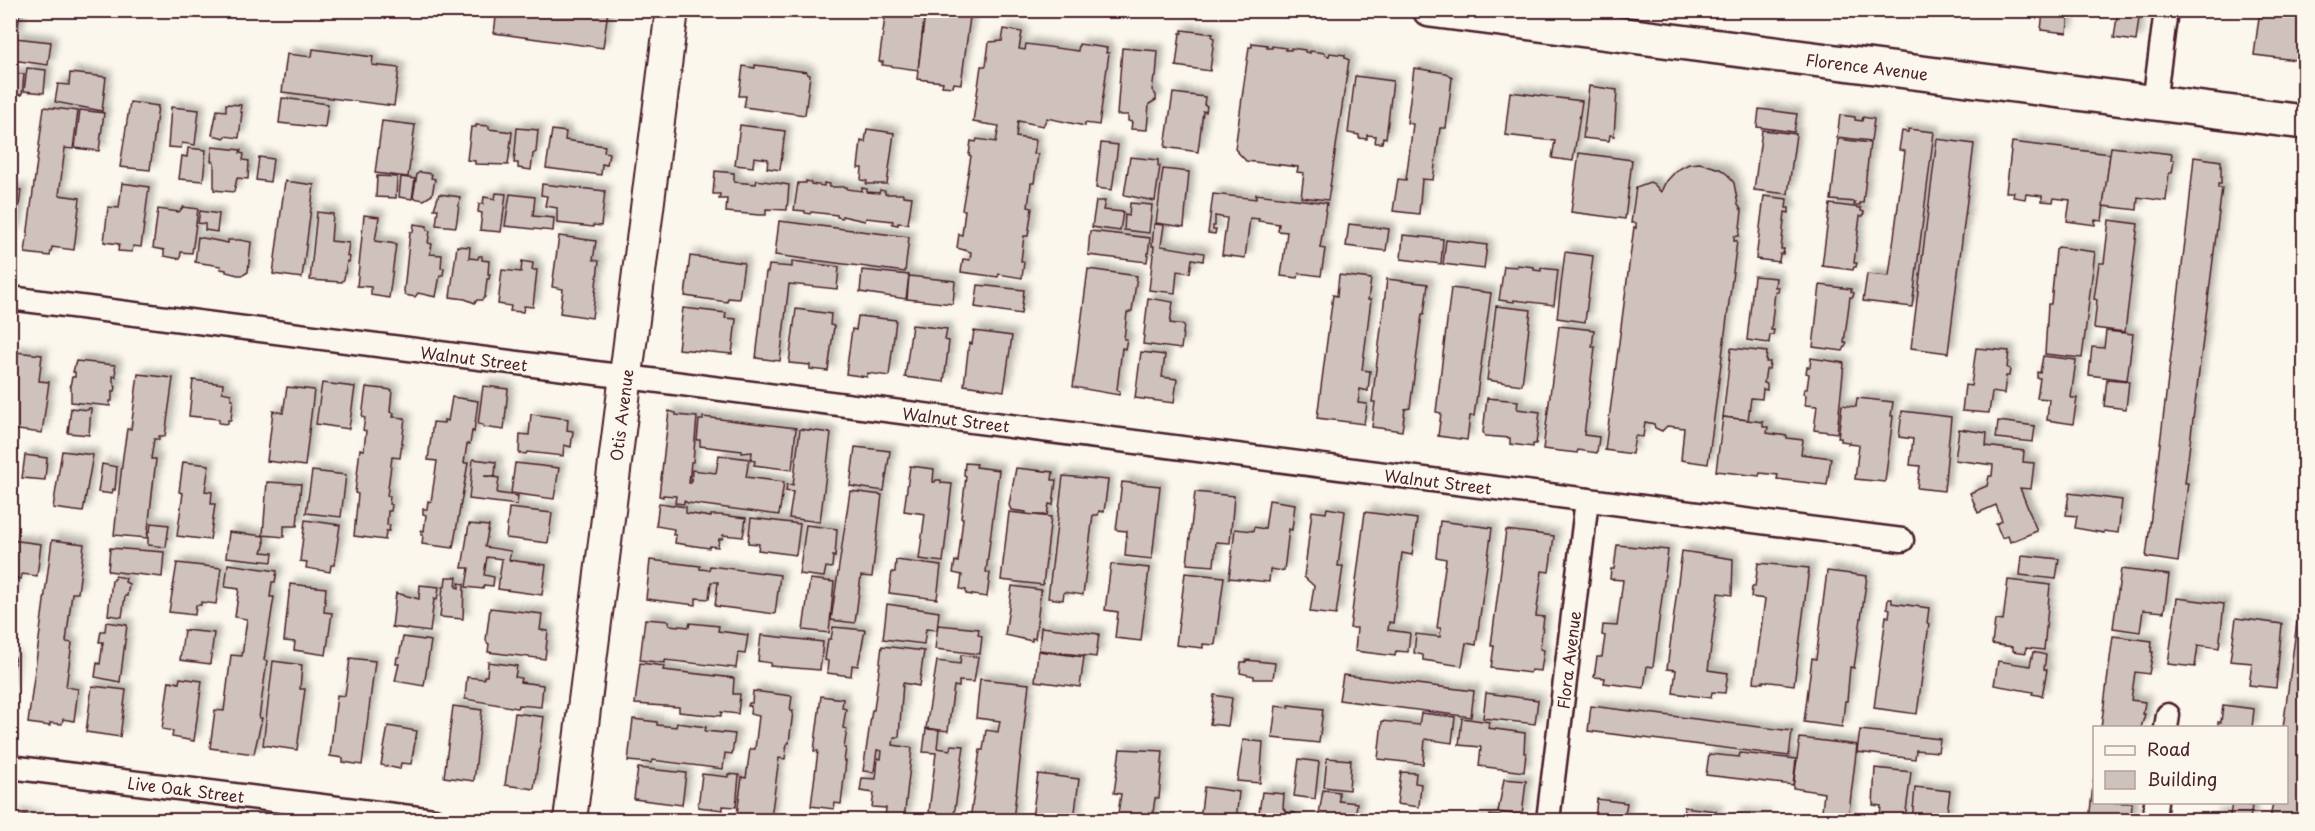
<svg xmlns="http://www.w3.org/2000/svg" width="2315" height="831" font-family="'Playpen Sans',sans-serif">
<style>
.building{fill:#cfc2bc;stroke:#4a1f2b;stroke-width:1.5;filter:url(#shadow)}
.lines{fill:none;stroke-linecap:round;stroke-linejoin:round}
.street-casing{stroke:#4a1f2b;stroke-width:27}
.secondary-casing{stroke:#4a1f2b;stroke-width:36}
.primary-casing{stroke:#4a1f2b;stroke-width:38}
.street{stroke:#fbf7ec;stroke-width:22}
.secondary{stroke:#fbf7ec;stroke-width:32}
.primary{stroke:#fbf7ec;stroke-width:33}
.labels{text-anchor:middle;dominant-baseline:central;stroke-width:5;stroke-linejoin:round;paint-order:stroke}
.street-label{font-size:16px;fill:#4a1f2b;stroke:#fbf7ec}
</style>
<defs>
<filter id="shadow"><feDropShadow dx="5.5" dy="-5.5" stdDeviation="3" flood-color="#0004"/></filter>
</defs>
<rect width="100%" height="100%" fill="#fbf7ec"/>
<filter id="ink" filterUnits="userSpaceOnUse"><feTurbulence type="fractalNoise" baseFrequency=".0167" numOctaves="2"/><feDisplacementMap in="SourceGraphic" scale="12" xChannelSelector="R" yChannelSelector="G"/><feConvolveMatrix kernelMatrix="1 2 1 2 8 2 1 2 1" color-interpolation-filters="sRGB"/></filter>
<g filter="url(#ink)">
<g class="building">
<path d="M 10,10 L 20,10 L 17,35 L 10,35 Z"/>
<path d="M 497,10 L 608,10 L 603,48 L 494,33 Z"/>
<path d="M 886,10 L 925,10 L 918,70 L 882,65 L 883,62 L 879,62 Z"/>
<path d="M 2041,10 L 2074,10 L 2073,13 L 2069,12 L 2067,33 L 2041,30 L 2043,11 Z"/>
<path d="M 2118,10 L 2140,10 L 2136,41 L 2114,38 Z"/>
<path d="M 2260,10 L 2304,10 L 2304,61 L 2254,55 Z"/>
<path d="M 934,12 L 970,17 L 961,84 L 954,83 L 953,87 L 942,86 L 943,82 L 917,79 L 925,13 Z"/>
<path d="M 1004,29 L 1022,32 L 1019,49 L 1025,50 L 1026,44 L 1078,51 L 1079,44 L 1107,48 L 1106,53 L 1109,53 L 1099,125 L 1085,123 L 1085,126 L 1047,118 L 1043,126 L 1018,121 L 1016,137 L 1036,140 L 1034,154 L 1038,154 L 1034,183 L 1031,183 L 1028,207 L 1032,208 L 1028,236 L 1024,236 L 1021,261 L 1024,262 L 1022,278 L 999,274 L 998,277 L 961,272 L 963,259 L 970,260 L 971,252 L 957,248 L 959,234 L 962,235 L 965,210 L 962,210 L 971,156 L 969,155 L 971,141 L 976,142 L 977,139 L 996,142 L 999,126 L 973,122 L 981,66 L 986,66 L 989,42 L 1002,41 Z"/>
<path d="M 1182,30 L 1213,34 L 1212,37 L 1214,38 L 1210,71 L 1176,66 L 1180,33 L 1182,33 Z"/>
<path d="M 15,38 L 51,42 L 48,65 L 12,60 Z"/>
<path d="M 1252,43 L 1267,45 L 1267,48 L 1272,48 L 1272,46 L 1286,48 L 1285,50 L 1291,50 L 1291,48 L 1305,50 L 1305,52 L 1310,53 L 1310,51 L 1325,53 L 1325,55 L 1329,56 L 1330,53 L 1345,55 L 1345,58 L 1349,60 L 1328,200 L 1301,197 L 1304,173 L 1297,172 L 1298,167 L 1246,161 L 1235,149 L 1249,47 L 1252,47 Z"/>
<path d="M 1122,48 L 1158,51 L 1156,77 L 1154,77 L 1152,90 L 1156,95 L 1156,100 L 1149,104 L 1147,130 L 1131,129 L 1132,122 L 1128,121 L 1128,115 L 1117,115 Z"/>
<path d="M 313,49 L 373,57 L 372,65 L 399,68 L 394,106 L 282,92 L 287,54 L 312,57 Z"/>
<path d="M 755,65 L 807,72 L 807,74 L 810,75 L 805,115 L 744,107 L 746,96 L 739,96 L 743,66 L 755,68 Z"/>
<path d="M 27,68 L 46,70 L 44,93 L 24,91 Z"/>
<path d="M 1414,68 L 1446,73 L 1452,78 L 1446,128 L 1440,128 L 1433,180 L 1422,179 L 1419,214 L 1393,211 L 1398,179 L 1406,180 L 1413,124 L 1407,123 Z"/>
<path d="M 10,73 L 24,74 L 22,95 L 10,93 Z"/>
<path d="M 70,73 L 106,77 L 102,111 L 55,102 L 58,84 L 69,85 Z"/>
<path d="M 1355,76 L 1393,81 L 1386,138 L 1383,137 L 1382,143 L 1375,143 L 1376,136 L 1367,135 L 1367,139 L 1359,138 L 1359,135 L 1348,133 Z"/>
<path d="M 1589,86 L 1617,90 L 1614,136 L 1610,135 L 1609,141 L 1583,138 Z"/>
<path d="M 1510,92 L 1582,101 L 1573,161 L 1552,158 L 1555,141 L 1505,135 Z"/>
<path d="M 1173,93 L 1205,97 L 1204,105 L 1207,106 L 1206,112 L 1203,111 L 1198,152 L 1165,147 Z"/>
<path d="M 282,98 L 328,104 L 325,128 L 279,123 Z"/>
<path d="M 130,102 L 158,106 L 150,170 L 120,167 Z"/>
<path d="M 226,104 L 241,105 L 240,112 L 242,112 L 239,138 L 225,136 L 225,138 L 212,135 L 217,110 L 226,111 Z"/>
<path d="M 44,107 L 78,111 L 73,149 L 65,148 L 59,195 L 80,198 L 74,250 L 52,247 L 50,256 L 25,253 Z"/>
<path d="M 171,107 L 199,110 L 195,145 L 182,143 L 181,148 L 168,147 Z"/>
<path d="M 1759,109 L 1797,114 L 1794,132 L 1757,127 Z"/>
<path d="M 80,110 L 104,113 L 99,151 L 75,148 Z"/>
<path d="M 1840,115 L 1855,117 L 1855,120 L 1862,121 L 1863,117 L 1874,119 L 1871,141 L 1837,137 Z"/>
<path d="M 382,121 L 415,125 L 408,177 L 375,173 Z"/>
<path d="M 476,125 L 489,126 L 489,129 L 512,132 L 508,165 L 475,164 L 475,161 L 467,160 L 471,127 L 476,127 Z"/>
<path d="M 740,125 L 785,131 L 780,170 L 767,168 L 768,159 L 754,157 L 753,167 L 735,165 Z"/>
<path d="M 517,128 L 538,130 L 536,152 L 533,154 L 531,170 L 518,168 L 518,163 L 514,163 Z"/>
<path d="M 867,129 L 894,133 L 887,184 L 866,184 L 867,181 L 861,180 L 862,168 L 858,168 L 861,141 L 865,142 Z"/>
<path d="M 1908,129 L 1934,132 L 1912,307 L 1863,301 L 1867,274 L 1889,276 L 1905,151 L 1899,150 L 1902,131 L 1908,132 Z"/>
<path d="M 552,130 L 566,132 L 565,140 L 605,146 L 604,152 L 609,153 L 607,165 L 602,164 L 601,175 L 546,168 Z"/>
<path d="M 1762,130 L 1796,134 L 1788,194 L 1754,190 Z"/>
<path d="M 1838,139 L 1870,143 L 1863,203 L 1860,203 L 1860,205 L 1854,205 L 1855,202 L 1831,200 Z"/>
<path d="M 1937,139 L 1974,144 L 1948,353 L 1911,348 Z"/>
<path d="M 2012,142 L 2110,154 L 2102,221 L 2095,220 L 2095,225 L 2067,221 L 2070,200 L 2054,198 L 2053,202 L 2042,201 L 2042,196 L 2026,194 L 2025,199 L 2013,197 L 2014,192 L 2006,192 Z"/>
<path d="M 1101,143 L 1118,145 L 1112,190 L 1096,188 Z"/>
<path d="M 212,147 L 241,150 L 240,153 L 244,154 L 243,160 L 249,161 L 248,179 L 237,178 L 234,192 L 214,190 L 214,162 L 211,161 Z"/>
<path d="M 2111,147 L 2172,154 L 2171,160 L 2174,160 L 2172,173 L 2169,173 L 2166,201 L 2138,197 L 2137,210 L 2103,206 Z"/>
<path d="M 188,148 L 206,150 L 203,181 L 179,179 L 182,156 L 187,157 Z"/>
<path d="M 1579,153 L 1632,160 L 1625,219 L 1571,212 Z"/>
<path d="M 259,157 L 273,159 L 270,182 L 256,180 Z"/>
<path d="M 1130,157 L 1158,160 L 1158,166 L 1160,166 L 1155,201 L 1124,195 Z"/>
<path d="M 2194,157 L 2221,161 L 2221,184 L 2218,184 L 2218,188 L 2222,188 L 2185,483 L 2188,483 L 2178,562 L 2146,557 L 2188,217 Z"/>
<path d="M 1700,163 L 1720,169 L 1728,175 L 1734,183 L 1738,205 L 1742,211 L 1739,236 L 1734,236 L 1734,241 L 1737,241 L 1708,464 L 1681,460 L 1684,428 L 1667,426 L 1662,431 L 1655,428 L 1654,424 L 1645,422 L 1643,437 L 1635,436 L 1632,454 L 1605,450 L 1634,227 L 1636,228 L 1636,223 L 1631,223 L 1636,187 L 1650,182 L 1654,184 L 1661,192 L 1665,183 L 1677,170 L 1689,164 Z"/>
<path d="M 1163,169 L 1189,172 L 1184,227 L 1156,223 Z"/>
<path d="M 715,171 L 734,173 L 734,182 L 756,184 L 757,180 L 789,185 L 787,210 L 766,209 L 766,215 L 759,215 L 726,212 L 727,199 L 719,199 L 720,194 L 713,194 Z"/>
<path d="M 420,172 L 432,174 L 431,178 L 435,179 L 432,195 L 424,200 L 413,198 L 417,174 Z"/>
<path d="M 377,176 L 397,177 L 396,198 L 376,197 Z"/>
<path d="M 401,177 L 415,179 L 412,199 L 399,197 Z"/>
<path d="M 285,181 L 314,185 L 302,278 L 273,274 Z"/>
<path d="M 806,181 L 811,182 L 811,184 L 824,186 L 824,183 L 830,184 L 829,187 L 847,187 L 847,189 L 862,191 L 862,188 L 867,189 L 867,192 L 879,193 L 880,190 L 885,191 L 885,194 L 903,194 L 903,196 L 912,197 L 908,224 L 898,223 L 898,225 L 892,224 L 893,221 L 866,218 L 865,221 L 842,216 L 842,218 L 837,217 L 837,215 L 811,212 L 810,214 L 805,213 L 805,211 L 794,210 L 798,183 L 806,183 Z"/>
<path d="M 122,183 L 149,187 L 141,247 L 133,246 L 132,252 L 118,251 L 119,244 L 104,242 L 108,207 L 119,208 Z"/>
<path d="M 542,184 L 605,191 L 601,226 L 593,225 L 593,227 L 557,223 L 557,208 L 545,206 L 547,196 L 541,195 Z"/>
<path d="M 10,189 L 21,190 L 16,231 L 12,230 L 11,237 Z"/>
<path d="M 496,193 L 506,194 L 501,232 L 480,230 L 482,213 L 478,212 L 479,204 L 483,204 L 484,197 L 495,199 Z"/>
<path d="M 439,194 L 460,197 L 456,227 L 436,225 L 438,209 L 434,209 Z"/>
<path d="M 510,194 L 535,197 L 533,216 L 554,218 L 553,231 L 505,226 Z"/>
<path d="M 1213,194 L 1256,199 L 1256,194 L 1327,203 L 1320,248 L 1325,249 L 1321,276 L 1299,273 L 1298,278 L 1281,276 L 1287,232 L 1278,231 L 1279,224 L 1258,221 L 1259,219 L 1250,218 L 1245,258 L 1222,255 L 1227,218 L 1215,216 L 1215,226 L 1213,226 L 1213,230 L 1216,230 L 1215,234 L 1208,233 Z"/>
<path d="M 1764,196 L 1787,199 L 1786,208 L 1789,208 L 1789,213 L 1785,212 L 1781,249 L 1784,249 L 1783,254 L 1780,254 L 1779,262 L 1756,259 Z"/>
<path d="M 1096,201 L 1105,201 L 1103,210 L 1123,212 L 1120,231 L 1092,227 Z"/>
<path d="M 1130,203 L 1152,205 L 1149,233 L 1124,230 L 1125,215 L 1129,216 Z"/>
<path d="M 1830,204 L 1861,208 L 1861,211 L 1864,212 L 1863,216 L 1860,216 L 1854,263 L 1857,263 L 1856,267 L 1854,267 L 1853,270 L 1822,266 Z"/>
<path d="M 183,207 L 198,209 L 192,253 L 181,252 L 180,259 L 164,256 L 164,250 L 153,248 L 158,209 L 179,212 Z"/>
<path d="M 200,211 L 219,214 L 217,232 L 205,230 L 205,224 L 198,223 Z"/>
<path d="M 317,212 L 333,214 L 331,241 L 349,243 L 347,256 L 350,257 L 349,262 L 347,261 L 344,279 L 342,282 L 310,280 Z"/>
<path d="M 364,215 L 379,217 L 375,241 L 396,244 L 389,298 L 371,295 L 371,287 L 357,286 Z"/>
<path d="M 2109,220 L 2138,224 L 2125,332 L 2094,328 L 2097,300 L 2094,299 L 2099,263 L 2104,263 Z"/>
<path d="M 779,221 L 909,237 L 905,272 L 775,255 Z"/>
<path d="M 414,224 L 427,226 L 427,230 L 430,231 L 428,243 L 432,244 L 430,254 L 442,255 L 441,268 L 444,268 L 443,275 L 440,275 L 436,297 L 418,293 L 415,297 L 405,295 L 404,291 L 410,232 L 413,232 Z"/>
<path d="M 1154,224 L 1164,225 L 1161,246 L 1204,253 L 1203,261 L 1192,259 L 1190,273 L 1177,271 L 1175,293 L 1149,290 L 1154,246 L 1152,246 Z"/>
<path d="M 1349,224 L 1389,229 L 1386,251 L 1346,246 Z"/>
<path d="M 1090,231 L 1150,238 L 1147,262 L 1088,255 Z"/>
<path d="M 1403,235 L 1443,239 L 1441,264 L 1401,259 Z"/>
<path d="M 559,236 L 596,241 L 593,260 L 599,261 L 592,318 L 560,313 L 563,289 L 552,287 Z"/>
<path d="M 198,237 L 228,243 L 228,240 L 240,240 L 251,242 L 248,272 L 243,275 L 238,275 L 226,272 L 226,270 L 220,269 L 221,266 L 195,262 Z"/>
<path d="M 1446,240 L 1487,245 L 1484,269 L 1443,264 Z"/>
<path d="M 457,246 L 470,247 L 469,258 L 478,259 L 479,256 L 482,256 L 482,260 L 489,261 L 488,274 L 490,274 L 489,279 L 487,279 L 485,297 L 482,300 L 477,300 L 475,303 L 465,299 L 450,297 Z"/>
<path d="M 2058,247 L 2095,252 L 2082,358 L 2045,354 L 2048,304 L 2051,304 L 2056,250 Z"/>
<path d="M 1565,252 L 1593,256 L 1585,322 L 1557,318 Z"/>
<path d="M 690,256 L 744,263 L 739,299 L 728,298 L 727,302 L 685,296 Z"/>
<path d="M 522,261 L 533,263 L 532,270 L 537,270 L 533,307 L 524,306 L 523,312 L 510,311 L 511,306 L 498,304 L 502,270 L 521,272 Z"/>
<path d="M 792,261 L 839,267 L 837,289 L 789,284 L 780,361 L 756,358 L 766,272 L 768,272 L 769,265 L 792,267 Z"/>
<path d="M 1517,265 L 1534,267 L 1534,270 L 1541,271 L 1541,268 L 1558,270 L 1554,305 L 1514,300 L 1514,302 L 1499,300 L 1504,266 L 1517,267 Z"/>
<path d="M 1088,269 L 1137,276 L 1132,311 L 1127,313 L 1124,339 L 1127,339 L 1125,349 L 1122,348 L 1117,390 L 1120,391 L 1119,395 L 1073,387 Z"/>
<path d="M 862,270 L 909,275 L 906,299 L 860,292 Z"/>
<path d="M 1339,275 L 1371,279 L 1368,300 L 1371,300 L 1362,370 L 1370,371 L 1368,391 L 1360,389 L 1358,403 L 1367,404 L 1364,424 L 1317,418 L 1333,295 L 1337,296 Z"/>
<path d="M 909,276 L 955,281 L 953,304 L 907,299 Z"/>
<path d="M 1754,276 L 1776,278 L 1775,287 L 1779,287 L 1778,292 L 1775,292 L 1771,330 L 1774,330 L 1773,335 L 1770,335 L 1769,343 L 1747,340 Z"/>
<path d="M 1387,279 L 1428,284 L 1424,314 L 1422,314 L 1410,408 L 1405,409 L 1402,431 L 1372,427 L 1375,402 L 1372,402 Z"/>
<path d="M 978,285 L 1024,290 L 1021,314 L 975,307 Z"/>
<path d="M 1820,285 L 1851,289 L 1851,292 L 1854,293 L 1853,297 L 1850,297 L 1844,343 L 1847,343 L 1843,351 L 1813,347 Z"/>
<path d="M 1451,288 L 1491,293 L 1474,416 L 1470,416 L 1467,440 L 1438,436 L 1441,413 L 1436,412 Z"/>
<path d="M 1148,298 L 1173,302 L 1170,323 L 1184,325 L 1181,349 L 1143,344 Z"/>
<path d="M 1496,306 L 1531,310 L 1522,385 L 1487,380 Z"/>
<path d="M 683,308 L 726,313 L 725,318 L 736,319 L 732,354 L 678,349 Z"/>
<path d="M 796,309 L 831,314 L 830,325 L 834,326 L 828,371 L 810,369 L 810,365 L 789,363 Z"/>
<path d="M 858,316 L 896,320 L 889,376 L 868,373 L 867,377 L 846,374 L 852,329 L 856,330 Z"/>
<path d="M 912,325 L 947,329 L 945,340 L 949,341 L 944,382 L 905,377 Z"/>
<path d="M 1559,326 L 1594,330 L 1592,347 L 1595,347 L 1584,435 L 1599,437 L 1597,453 L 1578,450 L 1577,453 L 1543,449 Z"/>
<path d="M 974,331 L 1012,336 L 1004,391 L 964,385 L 969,343 L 972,344 Z"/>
<path d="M 2106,331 L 2133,334 L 2127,380 L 2089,375 L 2092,347 L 2104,348 Z"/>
<path d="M 1731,348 L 1767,352 L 1766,362 L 1770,362 L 1769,369 L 1766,369 L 1764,383 L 1767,384 L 1767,390 L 1763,389 L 1762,399 L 1751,398 L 1748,420 L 1723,417 Z"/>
<path d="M 1976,348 L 2009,351 L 2007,368 L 2010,369 L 2009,376 L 2006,376 L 2004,394 L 1992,392 L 1989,413 L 1962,411 L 1965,385 L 1971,386 Z"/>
<path d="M 15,352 L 42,355 L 39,381 L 49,382 L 42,433 L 10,429 L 10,386 Z"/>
<path d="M 1141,352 L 1165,355 L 1162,377 L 1177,379 L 1174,403 L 1135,398 Z"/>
<path d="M 2043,356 L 2076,360 L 2071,398 L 2077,398 L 2073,424 L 2047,420 L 2049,399 L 2037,398 L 2040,378 L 2037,378 L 2037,372 L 2040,373 Z"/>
<path d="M 1811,358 L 1844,363 L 1837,433 L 1814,430 L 1817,406 L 1805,405 L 1806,395 L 1803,394 L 1804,389 L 1807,389 L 1809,374 L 1806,373 L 1807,367 L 1810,367 Z"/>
<path d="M 76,361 L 115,365 L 116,377 L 113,376 L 113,382 L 116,387 L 115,391 L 112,391 L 112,401 L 110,401 L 110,406 L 71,402 L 71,386 L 70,386 L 72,377 L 75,377 L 75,372 L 73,372 Z"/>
<path d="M 138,374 L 173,378 L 165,436 L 159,436 L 159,439 L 154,439 L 151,459 L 156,459 L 147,538 L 114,535 L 123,456 L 127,429 L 131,429 Z"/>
<path d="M 2107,379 L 2129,381 L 2126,409 L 2104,406 Z"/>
<path d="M 193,380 L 223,384 L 222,392 L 231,394 L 231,399 L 233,399 L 231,420 L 228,420 L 228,424 L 219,423 L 219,419 L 189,416 Z"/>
<path d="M 322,383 L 355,387 L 349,429 L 316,424 Z"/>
<path d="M 483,386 L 508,389 L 504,430 L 483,427 L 483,425 L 478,424 Z"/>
<path d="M 287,387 L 314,390 L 305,466 L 267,461 L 273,411 L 283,413 Z"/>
<path d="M 366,387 L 392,390 L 390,412 L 394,413 L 393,417 L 405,418 L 400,458 L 392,457 L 387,496 L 390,496 L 389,504 L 392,505 L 391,511 L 388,511 L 387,525 L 390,525 L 389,531 L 386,531 L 385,540 L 354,536 L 358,494 L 355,493 L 360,449 L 364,450 L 366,431 L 363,430 L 365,418 L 362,417 Z"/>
<path d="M 452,397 L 478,401 L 474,432 L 472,431 L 470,444 L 467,444 L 464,463 L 468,463 L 453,548 L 422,544 L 423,535 L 421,535 L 421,530 L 424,531 L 426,515 L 423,514 L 423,509 L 427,509 L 428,501 L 431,502 L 437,461 L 428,460 L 433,422 L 444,423 L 444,420 L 448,421 Z"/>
<path d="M 1487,398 L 1518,401 L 1517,409 L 1540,412 L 1536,444 L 1533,444 L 1533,447 L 1510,444 L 1510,438 L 1485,436 L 1483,432 Z"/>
<path d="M 1857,398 L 1893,402 L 1891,416 L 1893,416 L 1885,482 L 1855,479 L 1859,445 L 1848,444 L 1849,442 L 1841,441 L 1841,438 L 1838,438 L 1842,405 L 1856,407 Z"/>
<path d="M 71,408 L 88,410 L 89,408 L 91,408 L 89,435 L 68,433 Z"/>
<path d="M 669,411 L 676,413 L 676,415 L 697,417 L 693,462 L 691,462 L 689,483 L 691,483 L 692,470 L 716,473 L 719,455 L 749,459 L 746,477 L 784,482 L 779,515 L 688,503 L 684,501 L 684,504 L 675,503 L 676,496 L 663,495 L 663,497 L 659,496 Z"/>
<path d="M 1902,411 L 1951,417 L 1944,491 L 1917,488 L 1920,466 L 1910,465 L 1913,439 L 1899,437 Z"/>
<path d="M 531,414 L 568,419 L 567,430 L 573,431 L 571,447 L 564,445 L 563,456 L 527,452 L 526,454 L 519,453 L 520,434 L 529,435 Z"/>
<path d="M 703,417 L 796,428 L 792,470 L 754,465 L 755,461 L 751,460 L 752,452 L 742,453 L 742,451 L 700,446 L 700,440 L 697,440 L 699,420 L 703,420 Z"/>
<path d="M 1723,417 L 1763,422 L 1763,427 L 1768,427 L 1767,433 L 1787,436 L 1787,438 L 1803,440 L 1801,454 L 1831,458 L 1827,485 L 1777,479 L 1778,475 L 1760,473 L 1759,476 L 1716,471 Z"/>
<path d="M 1998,421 L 2035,426 L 2033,442 L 1996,438 Z"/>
<path d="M 800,429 L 831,433 L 820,522 L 789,518 L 793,492 L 786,491 L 787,484 L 793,485 Z"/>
<path d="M 1959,429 L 1987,433 L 1986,446 L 2024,451 L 2023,462 L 2034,463 L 2031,489 L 2020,488 L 2037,531 L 2010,542 L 2008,536 L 2002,538 L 1996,524 L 2002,521 L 1996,505 L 1978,513 L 1970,493 L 1987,486 L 1989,476 L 1992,476 L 1993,465 L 1955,460 Z"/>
<path d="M 855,447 L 890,451 L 884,491 L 850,486 Z"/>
<path d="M 62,451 L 93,455 L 83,512 L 53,508 Z"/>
<path d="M 25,455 L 47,458 L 45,480 L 22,478 Z"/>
<path d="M 473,459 L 496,462 L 495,476 L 484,476 L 499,478 L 497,493 L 518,496 L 517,505 L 469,499 Z"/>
<path d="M 183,462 L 209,465 L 205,491 L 212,492 L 211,504 L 215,504 L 210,540 L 177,536 L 183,493 L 179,492 Z"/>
<path d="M 515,463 L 559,468 L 554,499 L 511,493 Z"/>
<path d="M 965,463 L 977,464 L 976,467 L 999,470 L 986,572 L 990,573 L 987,597 L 966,594 L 966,590 L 960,589 L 962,575 L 953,573 L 955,561 L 958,562 L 963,518 L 961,518 L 966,476 L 964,475 Z"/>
<path d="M 102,464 L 117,467 L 115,490 L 113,489 L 112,494 L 98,492 Z"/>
<path d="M 910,466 L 934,469 L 933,482 L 935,482 L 936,480 L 941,480 L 941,483 L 952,484 L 943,562 L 919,559 L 925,514 L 904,511 Z"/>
<path d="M 1016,468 L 1053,472 L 1052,480 L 1056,480 L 1053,505 L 1049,504 L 1047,515 L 1026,515 L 1026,512 L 1011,510 L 1009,505 Z"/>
<path d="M 312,471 L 346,475 L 341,517 L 306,513 Z"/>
<path d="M 1063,476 L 1108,480 L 1104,512 L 1099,511 L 1098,515 L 1093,515 L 1083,595 L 1064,592 L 1063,600 L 1048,598 Z"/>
<path d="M 267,482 L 301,484 L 297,526 L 284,526 L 284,537 L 263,535 Z"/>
<path d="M 1122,482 L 1160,486 L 1152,559 L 1125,556 L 1127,531 L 1116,530 Z"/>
<path d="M 850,491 L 882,495 L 872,577 L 861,576 L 855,623 L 831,620 Z"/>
<path d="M 1195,492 L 1234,496 L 1230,543 L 1216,542 L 1214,566 L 1187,564 Z"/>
<path d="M 2069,493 L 2122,500 L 2118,533 L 2104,531 L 2104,533 L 2075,528 L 2077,516 L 2066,515 Z"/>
<path d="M 1269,500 L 1295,504 L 1292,530 L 1289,529 L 1284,571 L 1270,569 L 1269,582 L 1229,578 L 1235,529 L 1253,531 L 1254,527 L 1265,529 Z"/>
<path d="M 659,503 L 686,507 L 686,513 L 711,517 L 711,515 L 720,515 L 746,518 L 743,537 L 723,535 L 722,539 L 719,539 L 718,547 L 710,546 L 709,548 L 675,543 L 676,535 L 673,535 L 674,529 L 656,526 Z"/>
<path d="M 509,508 L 552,513 L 548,543 L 506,538 Z"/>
<path d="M 1327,508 L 1345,511 L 1338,566 L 1343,566 L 1336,615 L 1310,612 L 1314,586 L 1304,577 L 1312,511 L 1326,513 Z"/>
<path d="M 1009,512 L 1051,517 L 1043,585 L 1001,580 Z"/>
<path d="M 1365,512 L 1417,519 L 1412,555 L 1402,553 L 1393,623 L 1389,622 L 1388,630 L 1410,633 L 1408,652 L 1396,651 L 1395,656 L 1355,651 L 1357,628 L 1350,628 Z"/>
<path d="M 751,518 L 800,524 L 796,555 L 758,550 L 759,544 L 748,543 Z"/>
<path d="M 305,520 L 340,525 L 334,565 L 331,565 L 330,572 L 306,568 L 307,562 L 300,561 Z"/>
<path d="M 1440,521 L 1492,528 L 1476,645 L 1466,643 L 1462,666 L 1423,660 L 1423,655 L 1414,653 L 1416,634 L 1440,637 L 1441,628 L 1437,628 L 1446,559 L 1436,557 Z"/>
<path d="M 151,523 L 169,525 L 166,547 L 148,545 L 148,531 L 150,531 Z"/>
<path d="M 469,524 L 489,526 L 485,547 L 511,551 L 509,560 L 546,565 L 542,595 L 498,589 L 502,559 L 487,557 L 484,575 L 494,577 L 493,586 L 484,585 L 483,589 L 466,587 L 469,568 L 462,568 Z"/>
<path d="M 806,525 L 837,529 L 835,557 L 833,556 L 832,568 L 826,567 L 824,577 L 799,574 Z"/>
<path d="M 1506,530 L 1554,536 L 1549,572 L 1542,571 L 1536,616 L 1544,617 L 1540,649 L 1544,650 L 1541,671 L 1531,670 L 1530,673 L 1491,668 L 1494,646 L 1491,646 Z"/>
<path d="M 229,532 L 264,536 L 264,542 L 265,542 L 262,552 L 273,553 L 272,562 L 226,557 Z"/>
<path d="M 10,540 L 41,544 L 37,576 L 22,574 L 21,579 L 16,578 L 13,597 L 10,597 Z"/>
<path d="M 52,540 L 84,544 L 78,593 L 72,593 L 66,642 L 72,643 L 66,687 L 78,689 L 74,721 L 63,719 L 62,724 L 50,723 L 50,726 L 28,723 Z"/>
<path d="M 1617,545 L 1668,550 L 1653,667 L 1647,666 L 1644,688 L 1604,683 L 1605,678 L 1594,677 L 1597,657 L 1602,657 L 1605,636 L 1602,635 L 1603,625 L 1617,626 L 1623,580 L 1610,579 L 1611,569 L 1614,569 Z"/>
<path d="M 110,548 L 164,552 L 162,577 L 108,571 Z"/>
<path d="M 1682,551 L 1733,559 L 1732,595 L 1718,593 L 1708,670 L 1728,673 L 1725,693 L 1712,692 L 1711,698 L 1673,693 L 1676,670 L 1667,669 Z"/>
<path d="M 2022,555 L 2059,559 L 2056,579 L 2020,575 Z"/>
<path d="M 650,560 L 700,566 L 700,569 L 709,570 L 710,566 L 780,575 L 775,614 L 715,606 L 718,582 L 711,582 L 709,599 L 696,598 L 696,605 L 646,599 Z"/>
<path d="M 896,560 L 941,566 L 937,599 L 889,593 L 892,572 L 895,572 Z"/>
<path d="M 177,563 L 221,568 L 216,604 L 201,602 L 201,605 L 196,605 L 195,615 L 169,612 Z"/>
<path d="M 1758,563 L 1809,568 L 1794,685 L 1763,681 L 1763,683 L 1754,682 L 1765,599 L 1751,597 L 1752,587 L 1755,587 Z"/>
<path d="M 228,564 L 277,571 L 275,582 L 272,582 L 270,597 L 274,597 L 264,660 L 267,661 L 259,718 L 262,718 L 254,754 L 210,748 L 215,710 L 224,711 L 231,655 L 242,656 L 247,619 L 235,617 L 239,589 L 225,587 Z"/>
<path d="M 1111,564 L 1149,568 L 1141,641 L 1115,638 L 1118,612 L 1105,610 Z"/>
<path d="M 2121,569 L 2169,575 L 2164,612 L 2143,610 L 2140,632 L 2113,628 Z"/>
<path d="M 1827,571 L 1867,576 L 1854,668 L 1850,667 L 1847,701 L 1845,701 L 1842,727 L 1804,722 L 1812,658 L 1816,659 Z"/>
<path d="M 1185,573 L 1224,577 L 1215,645 L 1203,644 L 1203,648 L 1176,645 Z"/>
<path d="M 115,576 L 126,578 L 125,582 L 129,584 L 127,596 L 125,596 L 122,617 L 108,615 L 112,580 L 114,580 Z"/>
<path d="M 446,577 L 457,577 L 456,587 L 459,588 L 459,583 L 464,584 L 463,619 L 440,617 L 443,587 L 445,587 Z"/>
<path d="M 810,579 L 834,582 L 829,633 L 803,630 Z"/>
<path d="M 2008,580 L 2050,585 L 2044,650 L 2026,648 L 2026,653 L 2013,651 L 2013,647 L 1992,644 L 1995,620 L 2003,621 Z"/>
<path d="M 290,584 L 326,588 L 324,612 L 332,613 L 326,655 L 294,650 L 295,642 L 284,641 Z"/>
<path d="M 420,585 L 439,587 L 437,600 L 434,599 L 430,632 L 392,627 L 396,593 L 419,599 Z"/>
<path d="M 1012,586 L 1041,590 L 1035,639 L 1032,638 L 1032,641 L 1005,635 Z"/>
<path d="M 2177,598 L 2224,604 L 2219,648 L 2198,645 L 2195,667 L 2168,664 Z"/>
<path d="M 1888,599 L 1892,599 L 1892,603 L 1929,608 L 1927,623 L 1929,624 L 1917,714 L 1874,708 L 1886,616 L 1889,617 L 1890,609 L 1887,608 Z"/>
<path d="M 887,604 L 939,612 L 937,630 L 926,629 L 924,644 L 883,639 Z"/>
<path d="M 2299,607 L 2304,608 L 2304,820 L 2270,820 L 2273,802 L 2286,802 L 2286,728 L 2283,728 Z"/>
<path d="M 490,608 L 542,614 L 540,630 L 548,631 L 545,659 L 488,652 L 489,644 L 487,643 L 486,640 Z"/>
<path d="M 2236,618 L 2282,624 L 2276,688 L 2249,685 L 2252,663 L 2230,661 Z"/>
<path d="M 645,619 L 669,621 L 669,625 L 689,627 L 690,623 L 719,626 L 718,631 L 748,635 L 745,654 L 738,653 L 736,668 L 665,660 L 665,663 L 640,660 Z"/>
<path d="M 106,622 L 127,625 L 120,682 L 95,677 L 97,663 L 100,664 L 103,642 L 99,642 L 101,631 L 105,631 Z"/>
<path d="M 938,625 L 979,629 L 978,635 L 982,636 L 980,654 L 935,649 Z"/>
<path d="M 833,627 L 865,630 L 858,666 L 852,665 L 851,676 L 827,673 L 828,661 L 825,660 L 828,639 L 831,639 Z"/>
<path d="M 1041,627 L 1099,634 L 1096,657 L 1039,650 Z"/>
<path d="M 184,630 L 214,633 L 210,664 L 180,660 Z"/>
<path d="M 761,635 L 823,642 L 820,670 L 770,666 L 771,663 L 758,661 Z"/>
<path d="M 2113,636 L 2152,641 L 2151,652 L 2153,652 L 2149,674 L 2135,672 L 2131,700 L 2145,702 L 2143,714 L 2145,714 L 2141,728 L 2101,728 Z"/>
<path d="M 403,637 L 431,641 L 424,686 L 395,681 L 399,664 L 396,664 L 397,657 L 399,657 Z"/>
<path d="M 882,646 L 924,651 L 919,686 L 903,683 L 899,737 L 894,737 L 893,745 L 912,748 L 904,819 L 885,817 L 886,808 L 872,807 L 874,793 L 860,791 L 862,778 L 876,779 L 878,758 L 881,759 L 882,751 L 877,750 L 874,772 L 863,771 L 872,710 L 874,710 Z"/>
<path d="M 1038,651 L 1084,657 L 1080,687 L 1035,681 Z"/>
<path d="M 2033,652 L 2046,655 L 2044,669 L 2047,670 L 2042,696 L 2032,694 L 2033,692 L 1994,685 L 1998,661 L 2030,666 Z"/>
<path d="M 961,655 L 978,657 L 974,682 L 959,681 L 959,687 L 954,686 L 948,731 L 926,728 L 937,661 L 960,664 Z"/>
<path d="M 10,657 L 15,657 L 10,693 Z"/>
<path d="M 350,658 L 375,661 L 362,765 L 343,762 L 343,758 L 330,756 L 337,695 L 345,696 Z"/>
<path d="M 1246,660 L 1275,663 L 1273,679 L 1254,679 L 1254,676 L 1240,673 L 1241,662 L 1246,662 Z"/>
<path d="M 273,661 L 302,665 L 300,689 L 305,689 L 297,750 L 263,745 Z"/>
<path d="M 488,662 L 517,666 L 515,677 L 521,678 L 520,682 L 543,685 L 541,707 L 519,705 L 517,708 L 465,699 L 467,677 L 484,679 L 484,676 L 487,676 Z"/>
<path d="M 640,663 L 664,666 L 663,670 L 734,678 L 733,694 L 740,694 L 738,714 L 721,712 L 721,716 L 708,715 L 679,712 L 679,707 L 635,704 Z"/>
<path d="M 1343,675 L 1474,691 L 1471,717 L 1339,700 Z"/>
<path d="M 180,678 L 202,681 L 194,741 L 172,737 L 173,731 L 162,729 L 169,681 L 179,683 Z"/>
<path d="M 980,679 L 1029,684 L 1013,820 L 970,820 L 980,750 L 983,750 L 986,730 L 998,732 L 1000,721 L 976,718 Z"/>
<path d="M 92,686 L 126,690 L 120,737 L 86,732 Z"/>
<path d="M 753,691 L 792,696 L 790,711 L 793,711 L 789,743 L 787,743 L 785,759 L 779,758 L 771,818 L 737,814 L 742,777 L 746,778 L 750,749 L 755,749 L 759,716 L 750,714 L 751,706 L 748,706 L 749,703 L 752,703 Z"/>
<path d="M 1486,693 L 1538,700 L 1535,724 L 1483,718 Z"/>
<path d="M 1214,695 L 1232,698 L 1228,726 L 1210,724 Z"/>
<path d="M 821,696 L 843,699 L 842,708 L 846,709 L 843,728 L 847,729 L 844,748 L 846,748 L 844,761 L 846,761 L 841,804 L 835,803 L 834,809 L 811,806 L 818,751 L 814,751 Z"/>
<path d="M 1289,705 L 1323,709 L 1319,743 L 1272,738 L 1276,706 L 1289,708 Z"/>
<path d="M 2223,705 L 2254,709 L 2252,728 L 2218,728 L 2218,722 L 2221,722 Z"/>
<path d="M 453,706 L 482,710 L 474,781 L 444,777 Z"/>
<path d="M 1591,706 L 1792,731 L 1789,756 L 1588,731 Z"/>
<path d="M 515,713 L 544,717 L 534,789 L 505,785 Z"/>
<path d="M 1421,713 L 1455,717 L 1452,743 L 1425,739 L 1423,764 L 1378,759 L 1382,721 L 1419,725 Z"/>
<path d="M 1462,718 L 1489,722 L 1488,728 L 1525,733 L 1524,753 L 1526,753 L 1524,772 L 1479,766 L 1481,747 L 1459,745 Z"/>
<path d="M 633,719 L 657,722 L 657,725 L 676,727 L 677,723 L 706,727 L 705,731 L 735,734 L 732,754 L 725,753 L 723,769 L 652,760 L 651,763 L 628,761 Z"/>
<path d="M 388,726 L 417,731 L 411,764 L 401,763 L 400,769 L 381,765 Z"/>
<path d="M 926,729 L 939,730 L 937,748 L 950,750 L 951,745 L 964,746 L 954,815 L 929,812 L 936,753 L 923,752 Z"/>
<path d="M 1860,730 L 1940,739 L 1938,752 L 1916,750 L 1915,759 L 1857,752 Z"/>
<path d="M 1800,738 L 1857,745 L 1848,820 L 1821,820 L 1824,793 L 1793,788 Z"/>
<path d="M 1243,740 L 1263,742 L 1260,783 L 1237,781 Z"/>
<path d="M 1120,749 L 1163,751 L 1159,798 L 1155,798 L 1152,820 L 1117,820 L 1121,794 L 1114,793 Z"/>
<path d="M 1740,753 L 1796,759 L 1793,785 L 1706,775 L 1709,754 L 1739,757 Z"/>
<path d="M 1327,758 L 1351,760 L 1349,790 L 1324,787 Z"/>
<path d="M 1299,759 L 1319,762 L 1315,799 L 1294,796 Z"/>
<path d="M 638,768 L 686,773 L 682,805 L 634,799 Z"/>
<path d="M 1875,768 L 1911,772 L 1905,819 L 1880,816 L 1881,806 L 1873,805 Z"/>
<path d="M 1401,772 L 1416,773 L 1415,783 L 1421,784 L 1419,807 L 1397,804 Z"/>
<path d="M 702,774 L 728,777 L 728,774 L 739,775 L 736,807 L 723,806 L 723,810 L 698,807 Z"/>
<path d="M 1038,774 L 1079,779 L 1074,820 L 1054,820 L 1052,817 L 1045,816 L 1044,820 L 1032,818 Z"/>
<path d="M 2094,777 L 2094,802 L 2132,803 L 2131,820 L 2089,820 Z"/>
<path d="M 1504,779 L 1526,781 L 1522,815 L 1498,812 Z"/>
<path d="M 1204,787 L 1239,792 L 1236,820 L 1200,820 Z"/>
<path d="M 1915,787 L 1950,791 L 1946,820 L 1912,820 Z"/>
<path d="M 1323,790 L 1339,792 L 1339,801 L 1357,803 L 1355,820 L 1318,820 Z"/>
<path d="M 1262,792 L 1284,794 L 1283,808 L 1286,812 L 1295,813 L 1295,818 L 1301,818 L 1300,820 L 1258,820 Z"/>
<path d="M 1597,799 L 1627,803 L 1624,820 L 1595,820 Z"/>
<path d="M 2232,803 L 2252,806 L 2250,819 L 2257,820 L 2214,820 L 2215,814 L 2230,816 Z"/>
<path d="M 1684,807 L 1716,811 L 1715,820 L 1683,820 Z"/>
<path d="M 20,814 L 39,818 L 39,820 L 15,820 L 16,815 Z"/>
<path d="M 1736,814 L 1765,817 L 1764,820 L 1736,820 Z"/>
<path d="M 1490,815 L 1500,816 L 1499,820 L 1476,820 L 1479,817 L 1489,818 Z"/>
</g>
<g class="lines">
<g class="street-casing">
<g id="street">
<path d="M 2154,103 L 2166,10"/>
<path d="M 10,298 L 1902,540"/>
<path d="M 2166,728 L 2168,715"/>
<path d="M 10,767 L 434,820"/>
<path d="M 1548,820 L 1587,500"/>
<path d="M 2154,820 L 2156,802"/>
</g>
</g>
<g class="secondary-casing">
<path id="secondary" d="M 570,820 L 672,10"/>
</g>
<g class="primary-casing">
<path id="primary" d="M 1430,10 L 2304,122"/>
</g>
<use href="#street" class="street"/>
<use href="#secondary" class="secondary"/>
<use href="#primary" class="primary"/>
</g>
</g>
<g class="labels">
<g class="street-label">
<text transform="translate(1867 66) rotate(7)">Florence Avenue</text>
<text transform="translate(474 358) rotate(7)">Walnut Street</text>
<text transform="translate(621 415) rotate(-83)">Otis Avenue</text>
<text transform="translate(956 419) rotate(7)">Walnut Street</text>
<text transform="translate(1438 481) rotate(7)">Walnut Street</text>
<text transform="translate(1568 660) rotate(-83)">Flora Avenue</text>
<text transform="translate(186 789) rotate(7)">Live Oak Street</text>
</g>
</g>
<rect width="2315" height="831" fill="none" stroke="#fbf7ec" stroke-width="36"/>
<rect x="18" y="18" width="2279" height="795" fill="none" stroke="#4a1f2b" stroke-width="2" filter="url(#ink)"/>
<rect x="2093" y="726" width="195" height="78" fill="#fbf7ec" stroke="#b4a19f" stroke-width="1.5"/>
<rect x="2105" y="746" width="30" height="9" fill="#fbf7ec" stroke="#b4a19f" stroke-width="1.5"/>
<text x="2147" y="756" font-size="18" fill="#4a1f2b">Road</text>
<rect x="2105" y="771" width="30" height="18" fill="#cfc2bc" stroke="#b4a19f" stroke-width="1.5"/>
<text x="2147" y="786" font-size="18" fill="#4a1f2b">Building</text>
</svg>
